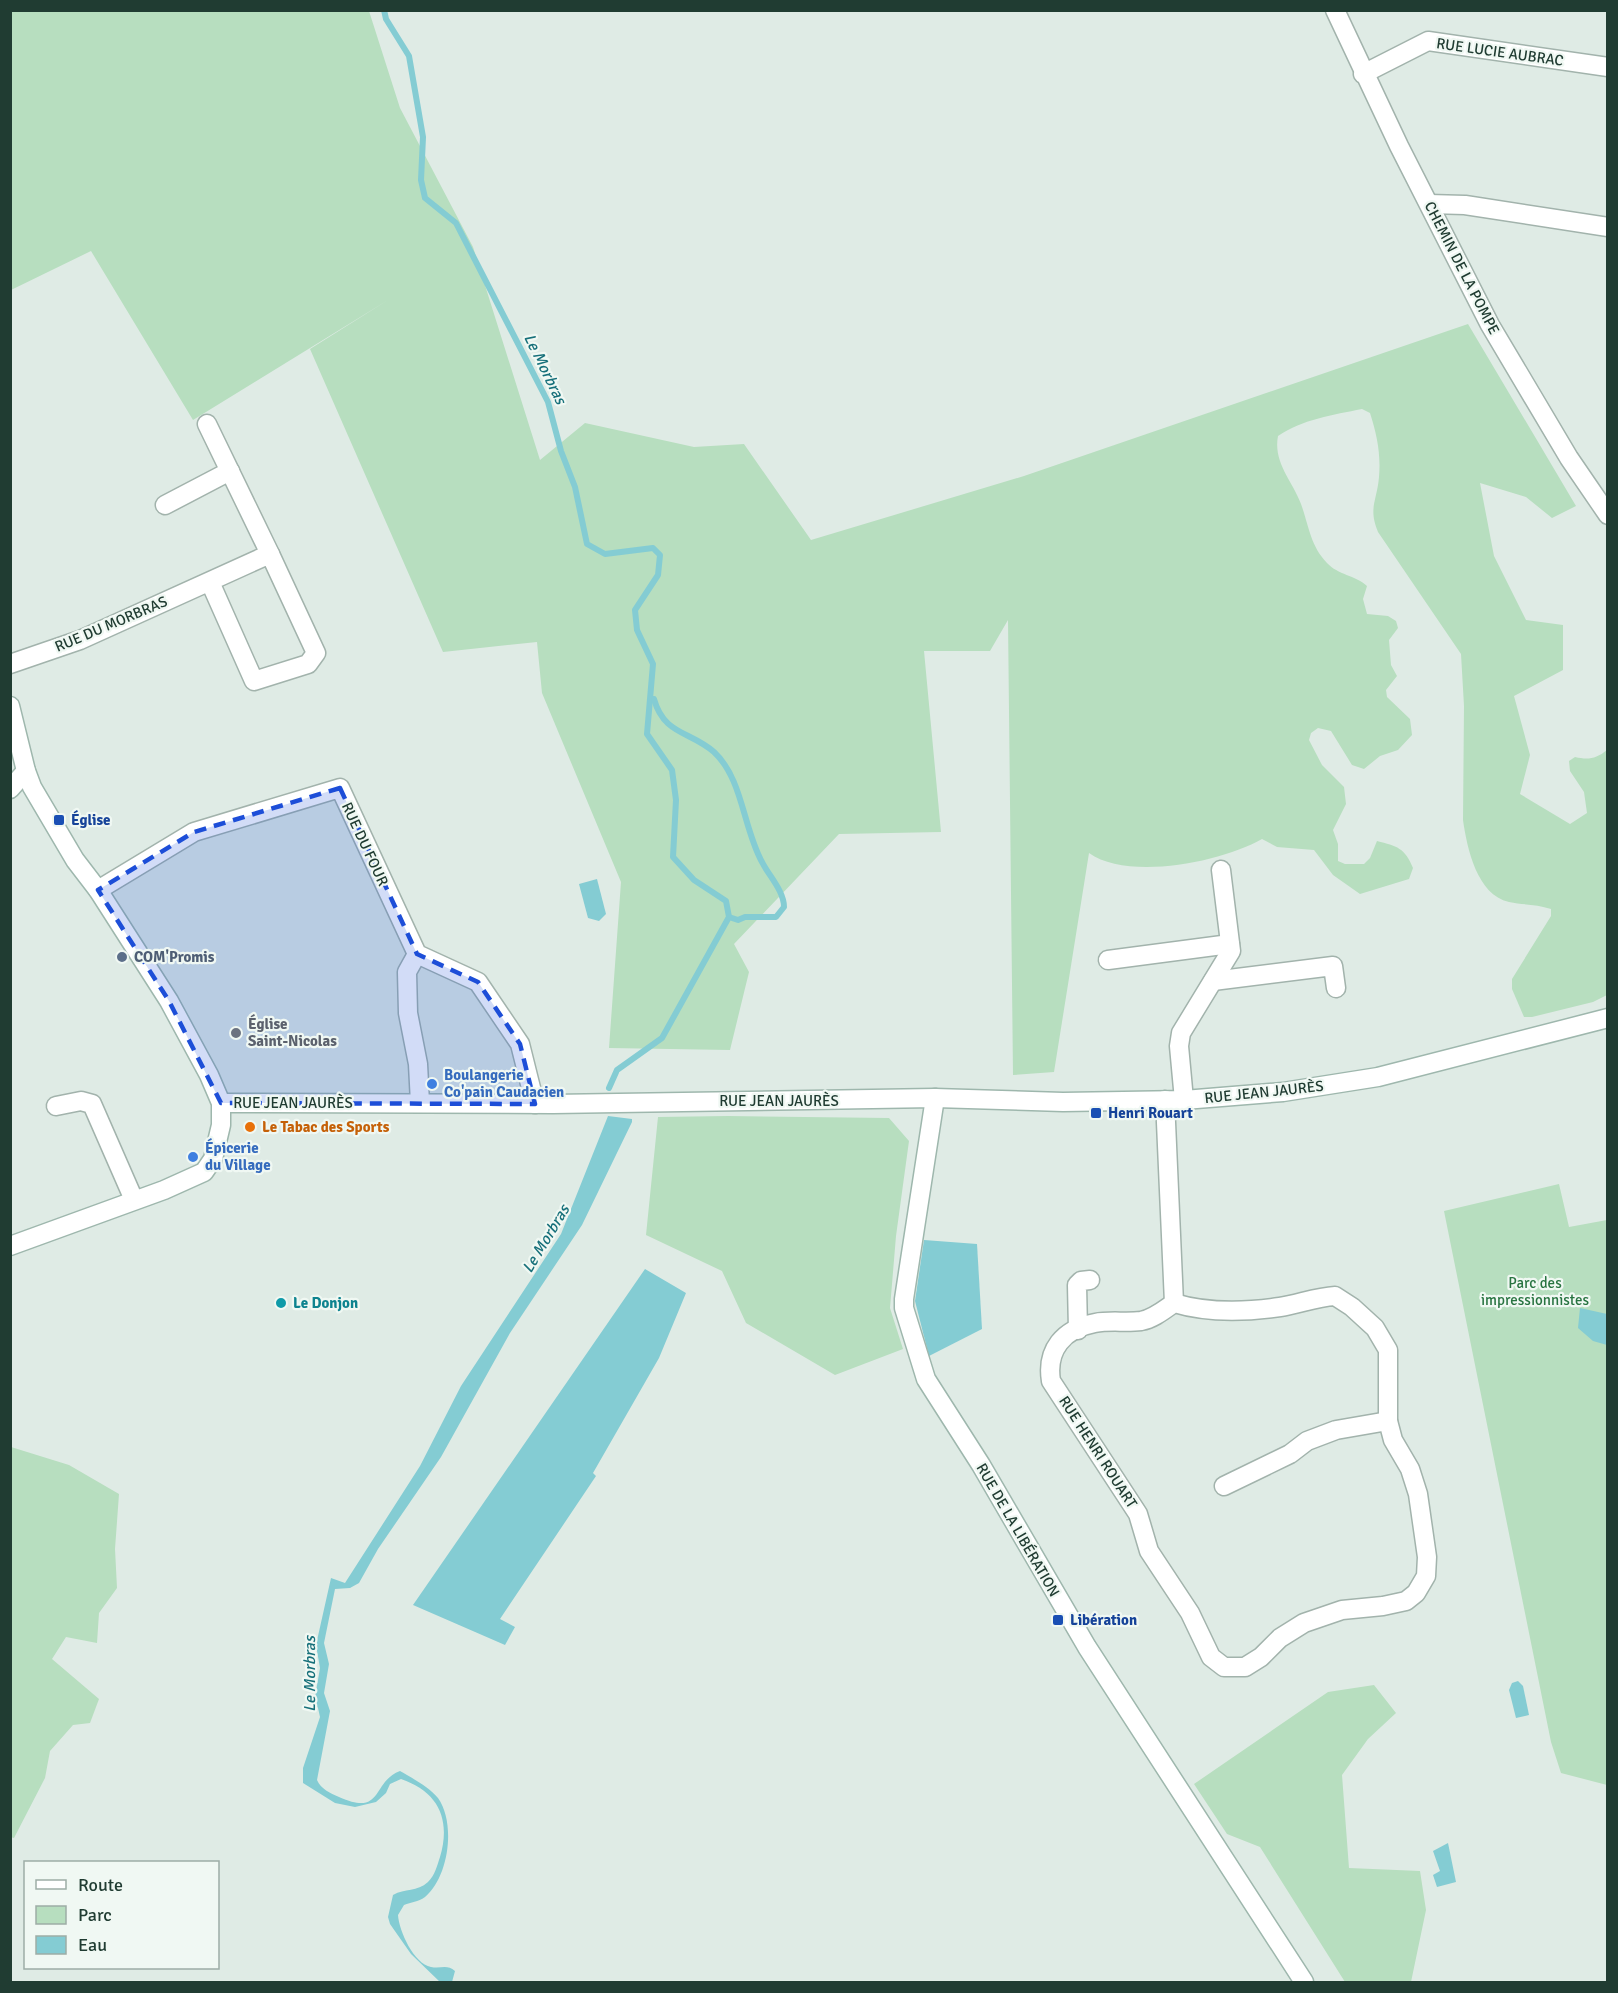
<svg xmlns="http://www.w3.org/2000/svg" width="1618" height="1993" font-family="Signika,sans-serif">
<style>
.green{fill:#b7debf}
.water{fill:#84ccd3}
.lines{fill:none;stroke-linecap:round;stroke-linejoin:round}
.stream{stroke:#84ccd3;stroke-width:6}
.street-casing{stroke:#a2b3ac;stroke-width:21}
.secondary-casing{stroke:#9eb7ad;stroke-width:21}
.street{stroke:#fff;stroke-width:18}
.secondary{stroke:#fff;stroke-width:18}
.marked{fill:#1d4ed8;fill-opacity:0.2;stroke:#1d4ed8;stroke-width:4.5;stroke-dasharray:12 8;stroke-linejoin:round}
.transit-dot{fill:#1a4fb4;stroke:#f0f8f3;stroke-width:2}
.service-dot{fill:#5c6f8a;stroke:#f0f8f3;stroke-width:2}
.worship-dot{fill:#6b7280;stroke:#f0f8f3;stroke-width:2}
.shop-dot{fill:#3f7fe0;stroke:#f0f8f3;stroke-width:2}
.food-dot{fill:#e8710a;stroke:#f0f8f3;stroke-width:2}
.culture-dot{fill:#0f9aa8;stroke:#f0f8f3;stroke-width:2}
.labels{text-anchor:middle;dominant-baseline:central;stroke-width:4.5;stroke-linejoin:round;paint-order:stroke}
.street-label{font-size:15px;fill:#203c32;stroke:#f0f8f3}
.transit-label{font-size:15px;font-weight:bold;fill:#164399;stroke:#f0f8f3;text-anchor:start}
.service-label{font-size:15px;font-weight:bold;fill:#4e5e75;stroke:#f0f8f3;text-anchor:start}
.worship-label{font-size:15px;font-weight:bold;fill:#5b616d;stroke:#f0f8f3;text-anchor:start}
.shop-label{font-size:15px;font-weight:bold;fill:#366cbe;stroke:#f0f8f3;text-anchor:start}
.food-label{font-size:15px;font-weight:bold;fill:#c56008;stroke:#f0f8f3;text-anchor:start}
.park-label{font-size:15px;fill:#287441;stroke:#f0f8f3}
.culture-label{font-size:15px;font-weight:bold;fill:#0d838f;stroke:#f0f8f3;text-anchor:start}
.water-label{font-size:16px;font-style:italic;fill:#17707a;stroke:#f0f8f3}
</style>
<rect width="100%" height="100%" fill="#dfebe5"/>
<g class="green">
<path d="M 369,11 L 400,108 L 473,247 L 540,460 L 585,423 L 694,447 L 744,444 L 811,540 L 1024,476 L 1468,324 L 1576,506 L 1552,518 L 1526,497 L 1480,483 L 1494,556 L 1526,620 L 1563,625 L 1563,670 L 1514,696 L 1530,755 L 1520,794 L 1570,824 L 1587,813 L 1584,792 L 1570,771 L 1569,761 L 1575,757 C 1588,760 1596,759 1607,750 L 1607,995 L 1593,1002 L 1532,1017 L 1524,1017 L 1512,989 L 1512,979 L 1551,916 L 1551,909 C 1537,904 1523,905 1509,902 C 1477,895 1467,848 1463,820 L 1464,706 L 1461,654 L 1378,532 C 1368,508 1377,501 1379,477 C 1381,454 1377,435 1370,413 L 1362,409 C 1333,415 1303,419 1278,436 C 1273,463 1292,480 1301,504 C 1309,526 1310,545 1327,563 C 1338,575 1355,575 1367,586 L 1363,599 L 1367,614 L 1388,616 L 1396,621 L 1398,628 L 1389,640 L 1391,665 L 1397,676 L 1386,690 L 1387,697 L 1410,719 L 1412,735 L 1398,750 L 1380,756 L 1364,769 L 1352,765 L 1331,731 L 1318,728 L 1311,733 L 1309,740 L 1322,765 L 1344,787 L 1346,804 L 1333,830 L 1338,844 L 1338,861 L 1345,864 L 1364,864 L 1370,858 L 1377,841 C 1397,846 1405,848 1413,868 L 1409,879 L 1360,894 L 1333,875 L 1314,850 L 1277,847 L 1262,839 C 1222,862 1128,881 1089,853 L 1054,1072 L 1013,1075 L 1008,620 L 990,651 L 924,651 L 941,832 L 839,834 L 734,944 L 749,972 L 730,1050 L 609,1048 L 621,882 L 542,693 L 537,642 L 443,652 L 310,349 L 388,300 L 193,420 L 91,251 L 11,290 L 11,11 Z"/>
<path d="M 728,1116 L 889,1118 L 909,1141 L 896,1236 L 890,1308 L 903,1349 L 835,1375 L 746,1323 L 722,1271 L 646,1235 L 658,1117 Z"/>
<path d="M 1559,1184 L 1569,1227 L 1607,1220 L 1607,1785 L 1561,1773 L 1551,1742 L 1444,1211 Z"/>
<path d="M 11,1447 L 69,1465 L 119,1494 L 115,1549 L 117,1588 L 99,1613 L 97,1643 L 66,1637 L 52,1659 L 99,1699 L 90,1723 L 73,1725 L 50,1751 L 45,1778 L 14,1838 L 10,1837 Z"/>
<path d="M 1374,1685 L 1396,1713 L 1368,1739 L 1342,1775 L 1349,1868 L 1420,1871 L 1426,1910 L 1411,1982 L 1345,1982 L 1260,1847 L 1227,1834 L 1194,1784 L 1328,1692 Z"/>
</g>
<g class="water">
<path d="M 597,879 L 606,914 L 599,921 L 588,918 L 579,884 Z"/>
<path d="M 608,1116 L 632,1119 L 632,1122 L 582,1225 L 510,1333 L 441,1457 L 378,1549 L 359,1583 L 350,1588 L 335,1589 L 324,1643 L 329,1664 L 324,1693 L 330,1711 L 317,1780 C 321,1789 330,1793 339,1797 C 384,1817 371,1782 400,1771 C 412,1778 429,1787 438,1798 C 456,1823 449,1877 425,1897 C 418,1902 411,1902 404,1905 L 398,1915 C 399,1931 414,1964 431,1967 C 441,1969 447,1964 455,1971 L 452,1982 L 440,1982 L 411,1954 L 390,1924 L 388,1917 L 393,1895 C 405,1888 417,1892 428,1882 C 435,1875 437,1866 440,1857 C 451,1820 439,1792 401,1779 L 390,1784 L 386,1793 L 376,1802 L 355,1807 L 335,1803 L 303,1783 L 303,1768 L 320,1717 L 318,1708 L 314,1703 L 320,1668 L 316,1645 L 331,1578 L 345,1583 L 420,1466 L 461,1386 L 561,1234 Z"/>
<path d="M 924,1240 L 977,1244 L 982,1329 L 929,1356 L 915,1301 Z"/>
<path d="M 645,1269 L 686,1293 L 659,1358 L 593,1473 L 596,1476 L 500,1619 L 515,1627 L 505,1645 L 413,1605 Z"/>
<path d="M 1580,1308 L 1607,1314 L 1607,1345 L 1593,1341 L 1578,1328 Z"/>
<path d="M 1518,1681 L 1523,1686 L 1529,1715 L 1516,1718 L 1509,1690 L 1512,1683 Z"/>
<path d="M 1448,1843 L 1456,1882 L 1437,1887 L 1433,1875 L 1440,1871 L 1433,1851 Z"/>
</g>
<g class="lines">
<g class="stream">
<path d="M 384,10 L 386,19 L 409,56 L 423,137 L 421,180 L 425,198 L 456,223 L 548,402 L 561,451 L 575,487 L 587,544 L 605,554 L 653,548 L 660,555 L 658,575 L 635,610 L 637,630 L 653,664 L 647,734 L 672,770 L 676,800 L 673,857 L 694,880 L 726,901 L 729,917 L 662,1038 L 617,1070 L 609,1088"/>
<path d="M 654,699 C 664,735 690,731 714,752 C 743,779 743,828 762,862 C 769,876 784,891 784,907 L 776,917 L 745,917 L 738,920 L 729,917"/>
</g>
<g class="street-casing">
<g id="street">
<path d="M 1335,10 L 1399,146 L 1490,325 L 1569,458 L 1608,515"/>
<path d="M 1363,74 L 1428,41 L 1608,67"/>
<path d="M 1429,204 L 1465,205 L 1608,227"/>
<path d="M 207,424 L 270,554"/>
<path d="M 165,505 L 230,471"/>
<path d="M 10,664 L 80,640 L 270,554 L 316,653 L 308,664 L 254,681 L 210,582"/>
<path d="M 98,890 L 194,832 L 340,788 L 417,954 L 478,982 L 520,1044 L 535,1104"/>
<path d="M 417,954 L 407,972 L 408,1013 L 418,1064 L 420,1103"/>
<path d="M 1108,960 L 1230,944"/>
<path d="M 1213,981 L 1333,966 L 1336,988"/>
<path d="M 1165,1100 L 1174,1303"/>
<path d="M 1184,1100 L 1179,1046 L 1181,1033 L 1231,951 L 1221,870"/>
<path d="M 56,1106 L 81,1101 L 92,1104 L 134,1200"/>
<path d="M 1335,1296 L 1352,1307 L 1375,1328 L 1388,1350 L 1388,1421 L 1393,1440 L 1410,1469 L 1418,1494 L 1427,1557 L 1426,1576 L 1416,1593 L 1406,1601 L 1383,1606 L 1342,1610 L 1304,1623 L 1280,1638 L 1261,1657 L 1245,1667 L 1224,1667 L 1211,1657 L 1190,1613 L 1149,1551 L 1138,1514 L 1051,1381 C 1046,1350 1063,1329 1095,1323 C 1110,1320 1126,1323 1141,1321 C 1153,1319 1164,1310 1174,1303 C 1207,1313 1246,1312 1280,1307 C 1299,1304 1316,1297 1335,1296 Z"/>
<path d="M 1078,1330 L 1077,1285 L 1081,1281 L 1090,1280"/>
<path d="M 1224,1486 L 1290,1454 L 1307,1441 L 1336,1430 L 1388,1421"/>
</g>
</g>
<g class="secondary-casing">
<g id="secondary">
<path d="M 10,706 L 26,771 L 32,787 L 75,860 L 98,890 L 169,1001 L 209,1075 L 221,1103 L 221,1125 L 213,1159 L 204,1172 L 164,1190 L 10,1246"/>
<path d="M 10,789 L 26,771"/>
<path d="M 935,1098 L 904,1299 L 904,1308 L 926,1379 L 981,1465 L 1087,1647 L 1304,1982"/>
<path d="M 221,1103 L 553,1104 L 935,1098 L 1063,1102 L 1184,1100 L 1283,1092 L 1378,1077 L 1608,1018"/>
</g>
</g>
<use href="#street" class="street"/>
<use href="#secondary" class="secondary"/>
</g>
<path class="marked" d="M 340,788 L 417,954 L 478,982 L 520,1044 L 535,1104 L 221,1103 L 169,1001 L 98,890 L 194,832 Z"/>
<g class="transit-dot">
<rect x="53" y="814" width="12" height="12" rx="3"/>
<rect x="1090" y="1107" width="12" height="12" rx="3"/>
<rect x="1052" y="1614" width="12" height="12" rx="3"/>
</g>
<circle class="service-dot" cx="122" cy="957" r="6"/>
<circle class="worship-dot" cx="236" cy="1033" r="6"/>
<g class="shop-dot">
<circle cx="432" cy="1084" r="6"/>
<circle cx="193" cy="1157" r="6"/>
</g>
<circle class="food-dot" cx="250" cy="1127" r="6"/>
<circle class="culture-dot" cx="281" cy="1303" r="6"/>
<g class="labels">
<g class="street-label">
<text transform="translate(1500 52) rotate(8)">RUE LUCIE AUBRAC</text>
<text transform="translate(1462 268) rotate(63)">CHEMIN DE LA POMPE</text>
<text transform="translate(111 624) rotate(-23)">RUE DU MORBRAS</text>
<text transform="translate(365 844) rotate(65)">RUE DU FOUR</text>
<text transform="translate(1264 1092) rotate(-6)">RUE JEAN JAURÈS</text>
<text x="779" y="1101">RUE JEAN JAURÈS</text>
<text x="293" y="1103">RUE JEAN JAURÈS</text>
<text transform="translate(1098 1452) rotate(57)">RUE HENRI ROUART</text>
<text transform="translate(1018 1530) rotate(60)">RUE DE LA LIBÉRATION</text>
</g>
<g class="transit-label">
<text x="71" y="820">Église</text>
<text x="1108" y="1113">Henri Rouart</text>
<text x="1070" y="1620">Libération</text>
</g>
<g class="service-label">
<text x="134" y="957">COM'Promis</text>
</g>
<g class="worship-label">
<text x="248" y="1024">Église<tspan x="248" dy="17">Saint-Nicolas</tspan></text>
</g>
<g class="shop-label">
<text x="444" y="1075">Boulangerie<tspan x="444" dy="17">Co'pain Caudacien</tspan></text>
<text x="205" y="1148">Épicerie<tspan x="205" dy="17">du Village</tspan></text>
</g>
<g class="food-label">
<text x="262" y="1127">Le Tabac des Sports</text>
</g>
<g class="park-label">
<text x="1535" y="1283">Parc des<tspan x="1535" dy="17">impressionnistes</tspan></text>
</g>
<g class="culture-label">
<text x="293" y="1303">Le Donjon</text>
</g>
<g class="water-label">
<text transform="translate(545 369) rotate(64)">Le Morbras</text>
<text transform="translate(546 1239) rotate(-59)">Le Morbras</text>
<text transform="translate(310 1674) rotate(-90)">Le Morbras</text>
</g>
</g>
<rect width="1618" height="1993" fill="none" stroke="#203c32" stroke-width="24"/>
<rect x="24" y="1861" width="195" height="108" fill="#f0f8f3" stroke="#9dada6" stroke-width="1.5"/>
<rect x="36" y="1880" width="30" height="9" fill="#ffffff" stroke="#9dada6" stroke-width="1.5"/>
<text x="78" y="1891" font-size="18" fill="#203c32">Route</text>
<rect x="36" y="1906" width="30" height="18" fill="#b7debf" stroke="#9dada6" stroke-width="1.5"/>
<text x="78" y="1921" font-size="18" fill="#203c32">Parc</text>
<rect x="36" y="1936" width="30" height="18" fill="#84ccd3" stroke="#9dada6" stroke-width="1.5"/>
<text x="78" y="1951" font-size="18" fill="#203c32">Eau</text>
</svg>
